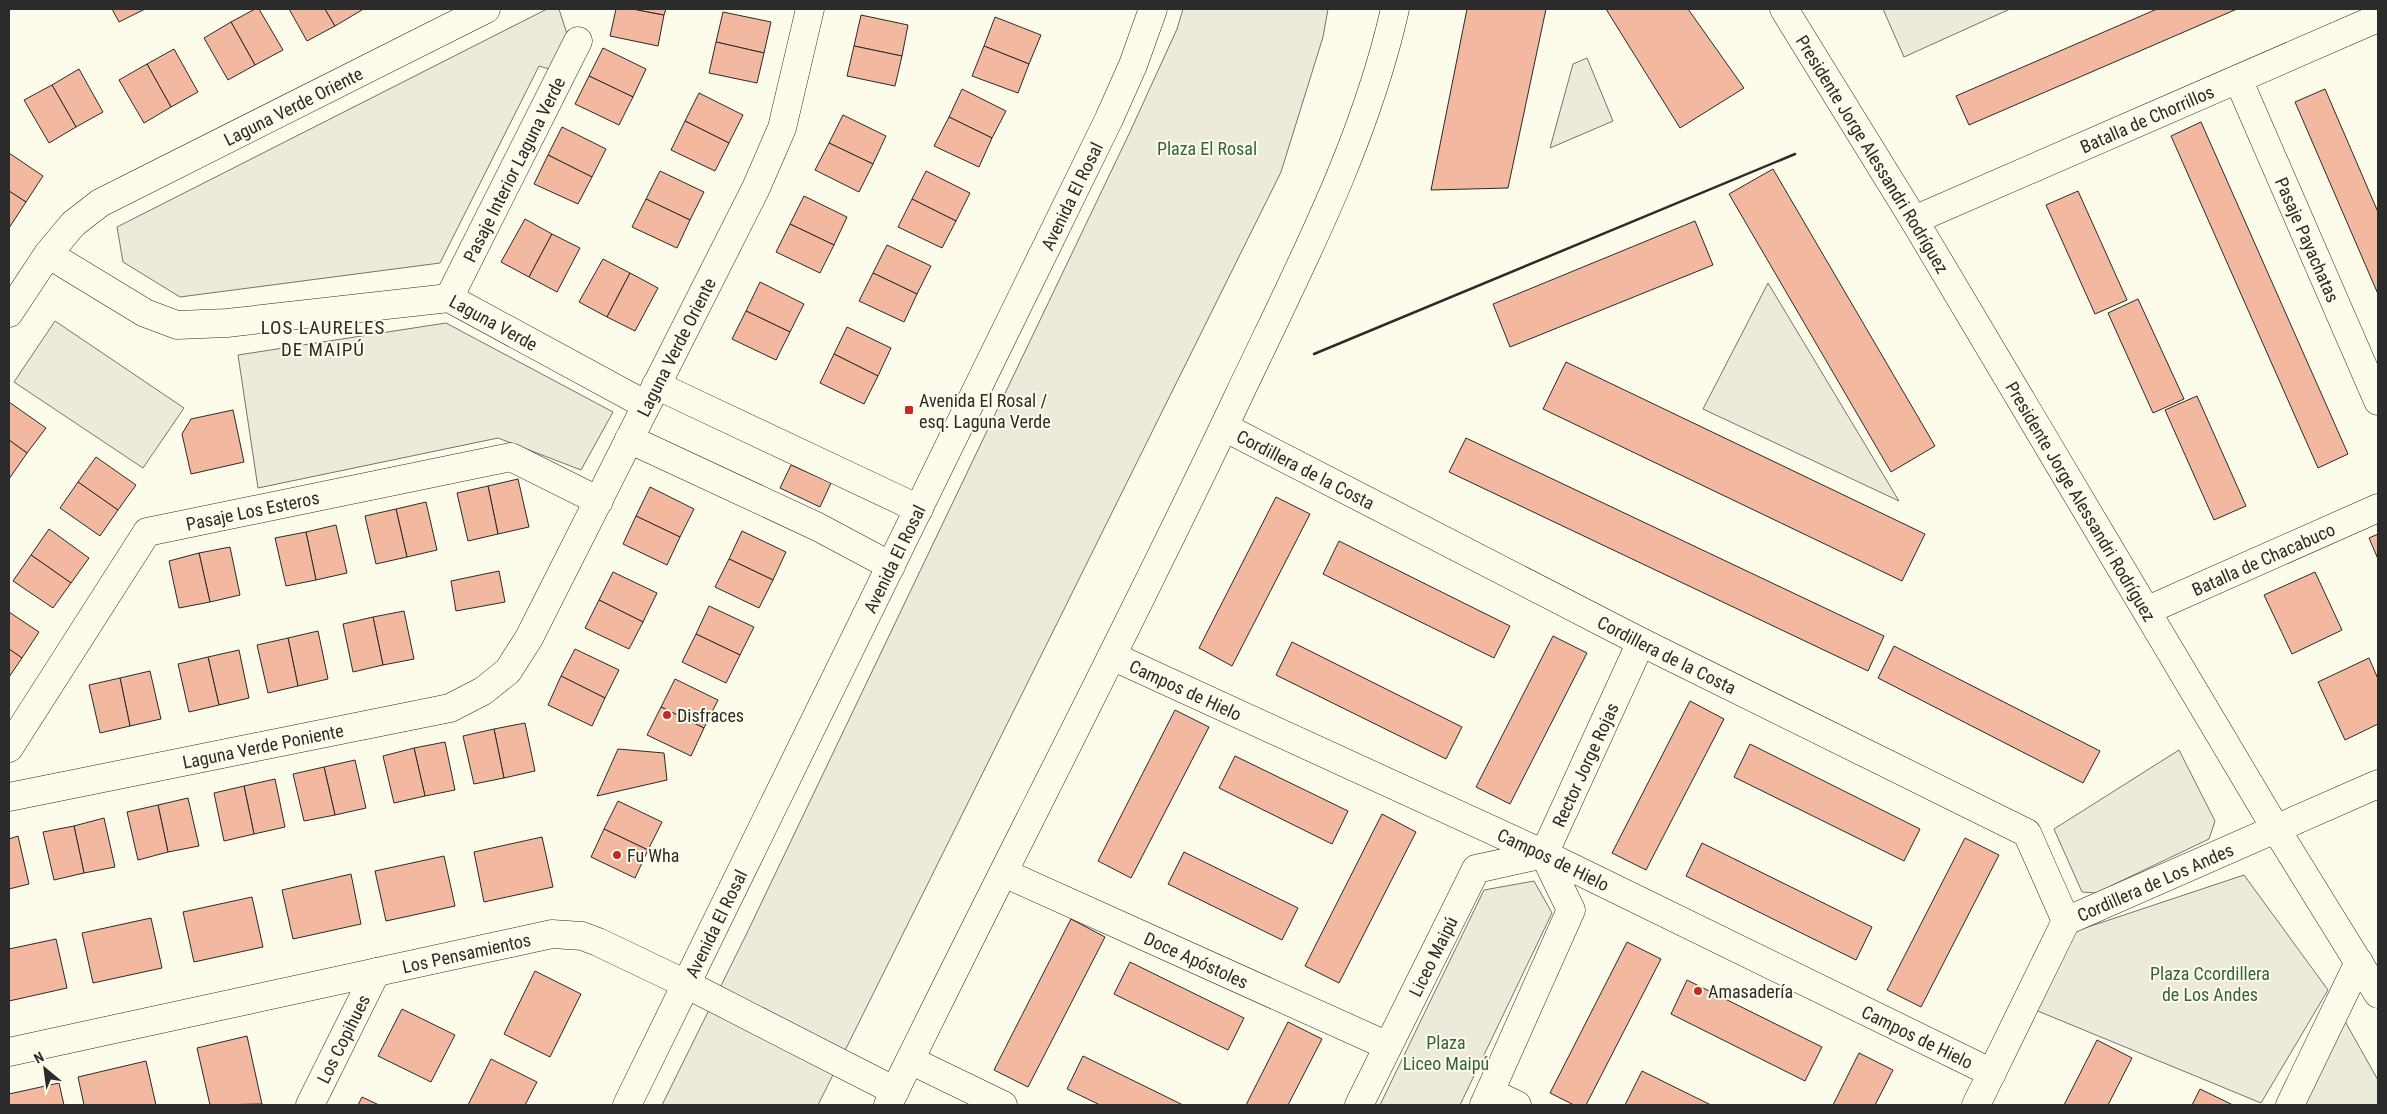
<svg xmlns="http://www.w3.org/2000/svg" width="2387" height="1114" font-family="'Roboto Condensed',sans-serif">
<style>
.green{fill:#ecebdb;stroke:#74746e}
.building{fill:#f2b8a0;stroke:#2b2b2b}
.lines{fill:none;stroke-linecap:round;stroke-linejoin:round}
.minor-casing{stroke:#2b2b2b;stroke-width:29}
.tertiary-casing{stroke:#2b2b2b;stroke-width:29}
.minor{stroke:#fdfbea;stroke-width:28}
.tertiary{stroke:#fdfbea;stroke-width:28}
.wall{stroke:#2b2b2b;stroke-width:2.5}
.poi-dot{fill:#c62828;stroke:#fdfbea;stroke-width:2}
.labels{text-anchor:middle;dominant-baseline:central;stroke-width:4;stroke-linejoin:round;paint-order:stroke}
.street-label{font-size:18px;fill:#2b2b2b;stroke:#fdfbea}
.park-label{font-size:18px;fill:#34623c;stroke:#fdfbea}
.poi-label{font-size:18px;fill:#2b2b2b;stroke:#fdfbea;text-anchor:start}
.neighbourhood-label{font-size:19px;letter-spacing:1px;fill:#2b2b2b;stroke:#fdfbea}
</style>
<rect width="100%" height="100%" fill="#fdfbea"/>
<g class="green">
<path d="M 547,9 L 559,9 L 567,34 L 549,69 L 539,66 L 440,263 L 180,297 L 123,262 L 117,227 Z"/>
<path d="M 1183,9 L 1328,9 L 1323,37 L 1281,172 L 818,1105 L 662,1105 L 746,935 L 1129,134 L 1177,29 Z"/>
<path d="M 1883,9 L 2010,9 L 1904,57 Z"/>
<path d="M 1587,58 L 1613,121 L 1550,148 L 1573,64 Z"/>
<path d="M 1768,283 L 1899,501 L 1703,409 Z"/>
<path d="M 55,321 L 184,408 L 143,468 L 14,382 Z"/>
<path d="M 446,323 L 613,412 L 581,470 L 498,438 L 258,488 L 238,355 Z"/>
<path d="M 2179,750 L 2215,821 L 2209,839 L 2096,893 L 2082,892 L 2054,829 Z"/>
<path d="M 2244,875 L 2328,990 L 2261,1103 L 2028,1007 L 2067,934 Z"/>
<path d="M 1534,881 L 1552,913 L 1460,1105 L 1380,1105 L 1484,890 Z"/>
<path d="M 2342,1016 L 2378,1080 L 2378,1105 L 2298,1105 Z"/>
</g>
<g class="building">
<path d="M 112,9 L 145,9 L 119,22 Z"/>
<path d="M 255,9 L 259,9 L 283,50 L 255,65 L 231,22 Z"/>
<path d="M 289,9 L 325,9 L 335,26 L 307,41 Z"/>
<path d="M 325,9 L 361,9 L 362,10 L 335,26 Z"/>
<path d="M 616,9 L 633,9 L 664,15 L 658,46 L 610,36 Z"/>
<path d="M 633,9 L 666,9 L 664,15 Z"/>
<path d="M 1467,9 L 1546,9 L 1508,188 L 1431,190 Z"/>
<path d="M 1606,9 L 1688,9 L 1744,88 L 1680,128 Z"/>
<path d="M 2157,9 L 2237,9 L 1969,125 L 1956,96 Z"/>
<path d="M 723,12 L 771,22 L 764,53 L 716,42 Z"/>
<path d="M 861,15 L 908,25 L 902,56 L 854,46 Z"/>
<path d="M 995,17 L 1041,35 L 1029,64 L 984,46 Z"/>
<path d="M 231,22 L 255,65 L 228,80 L 204,38 Z"/>
<path d="M 716,42 L 764,53 L 757,83 L 709,73 Z"/>
<path d="M 854,46 L 902,56 L 895,86 L 847,76 Z"/>
<path d="M 984,46 L 1029,64 L 1018,93 L 972,76 Z"/>
<path d="M 603,48 L 646,69 L 633,97 L 589,76 Z"/>
<path d="M 174,49 L 198,92 L 171,107 L 147,64 Z"/>
<path d="M 147,64 L 171,107 L 144,123 L 119,80 Z"/>
<path d="M 79,69 L 103,112 L 76,127 L 52,85 Z"/>
<path d="M 589,76 L 633,97 L 619,125 L 575,104 Z"/>
<path d="M 52,85 L 76,127 L 49,143 L 24,100 Z"/>
<path d="M 962,89 L 1006,111 L 992,138 L 949,117 Z"/>
<path d="M 2325,89 L 2378,212 L 2378,294 L 2295,102 Z"/>
<path d="M 699,93 L 743,115 L 729,143 L 685,121 Z"/>
<path d="M 843,115 L 886,136 L 873,164 L 829,143 Z"/>
<path d="M 949,117 L 992,138 L 979,167 L 934,146 Z"/>
<path d="M 685,121 L 729,143 L 715,171 L 671,150 Z"/>
<path d="M 2201,122 L 2348,454 L 2318,468 L 2171,136 Z"/>
<path d="M 562,127 L 606,149 L 592,177 L 548,155 Z"/>
<path d="M 829,143 L 873,164 L 859,192 L 815,170 Z"/>
<path d="M 9,153 L 43,176 L 26,202 L 9,191 Z"/>
<path d="M 548,155 L 592,177 L 578,204 L 534,184 Z"/>
<path d="M 1773,169 L 1935,446 L 1891,472 L 1729,194 Z"/>
<path d="M 660,171 L 704,192 L 690,220 L 646,199 Z"/>
<path d="M 926,171 L 970,193 L 956,221 L 912,199 Z"/>
<path d="M 9,191 L 26,202 L 9,228 Z"/>
<path d="M 2078,191 L 2127,300 L 2095,314 L 2046,205 Z"/>
<path d="M 804,196 L 847,217 L 834,245 L 790,224 Z"/>
<path d="M 646,199 L 690,220 L 677,248 L 632,227 Z"/>
<path d="M 912,199 L 956,221 L 942,248 L 898,227 Z"/>
<path d="M 525,219 L 552,234 L 529,277 L 501,262 Z"/>
<path d="M 1695,221 L 1713,265 L 1510,347 L 1493,304 Z"/>
<path d="M 790,224 L 834,245 L 820,273 L 776,252 Z"/>
<path d="M 552,234 L 580,248 L 557,292 L 529,277 Z"/>
<path d="M 887,245 L 931,266 L 917,294 L 873,273 Z"/>
<path d="M 603,259 L 630,273 L 607,317 L 579,302 Z"/>
<path d="M 630,273 L 658,288 L 635,331 L 607,317 Z"/>
<path d="M 873,273 L 917,294 L 904,322 L 859,301 Z"/>
<path d="M 760,282 L 804,304 L 790,332 L 746,311 Z"/>
<path d="M 2138,299 L 2184,399 L 2153,413 L 2108,313 Z"/>
<path d="M 746,311 L 790,332 L 776,360 L 732,339 Z"/>
<path d="M 847,327 L 891,348 L 878,376 L 834,354 Z"/>
<path d="M 834,354 L 878,376 L 864,404 L 820,383 Z"/>
<path d="M 1566,362 L 1925,534 L 1902,581 L 1543,409 Z"/>
<path d="M 2197,396 L 2246,506 L 2214,520 L 2165,410 Z"/>
<path d="M 9,402 L 46,428 L 27,453 L 9,440 Z"/>
<path d="M 233,410 L 244,462 L 191,474 L 182,434 L 191,419 Z"/>
<path d="M 1466,438 L 1884,636 L 1868,671 L 1449,472 Z"/>
<path d="M 9,440 L 27,453 L 9,479 Z"/>
<path d="M 96,457 L 136,485 L 118,510 L 78,482 Z"/>
<path d="M 791,465 L 831,483 L 820,507 L 780,488 Z"/>
<path d="M 518,479 L 529,527 L 498,534 L 488,486 Z"/>
<path d="M 78,482 L 118,510 L 100,536 L 60,508 Z"/>
<path d="M 488,486 L 498,534 L 468,541 L 457,493 Z"/>
<path d="M 650,487 L 694,509 L 680,537 L 636,516 Z"/>
<path d="M 1276,497 L 1310,514 L 1232,666 L 1199,648 Z"/>
<path d="M 426,502 L 437,550 L 407,557 L 396,509 Z"/>
<path d="M 396,509 L 407,557 L 376,564 L 365,516 Z"/>
<path d="M 636,516 L 680,537 L 667,565 L 623,544 Z"/>
<path d="M 336,525 L 347,573 L 316,580 L 306,532 Z"/>
<path d="M 49,529 L 89,558 L 71,583 L 31,555 Z"/>
<path d="M 742,531 L 786,552 L 773,580 L 729,559 Z"/>
<path d="M 306,532 L 316,580 L 286,586 L 275,538 Z"/>
<path d="M 2378,534 L 2378,559 L 2369,538 Z"/>
<path d="M 1339,541 L 1510,626 L 1494,658 L 1323,574 Z"/>
<path d="M 230,547 L 240,595 L 210,602 L 199,553 Z"/>
<path d="M 199,553 L 210,602 L 179,608 L 169,561 Z"/>
<path d="M 31,555 L 71,583 L 53,608 L 13,581 Z"/>
<path d="M 729,559 L 773,580 L 759,608 L 715,587 Z"/>
<path d="M 499,571 L 505,602 L 456,611 L 451,581 Z"/>
<path d="M 613,572 L 657,593 L 643,622 L 599,600 Z"/>
<path d="M 2315,572 L 2342,630 L 2292,654 L 2264,595 Z"/>
<path d="M 599,600 L 643,622 L 629,649 L 585,628 Z"/>
<path d="M 709,606 L 754,627 L 740,655 L 696,634 Z"/>
<path d="M 404,611 L 414,659 L 383,665 L 373,617 Z"/>
<path d="M 9,612 L 39,632 L 22,658 L 9,649 Z"/>
<path d="M 373,617 L 383,665 L 353,672 L 343,624 Z"/>
<path d="M 318,631 L 328,679 L 298,686 L 288,638 Z"/>
<path d="M 696,634 L 740,655 L 726,683 L 682,662 Z"/>
<path d="M 1553,636 L 1587,653 L 1510,804 L 1476,787 Z"/>
<path d="M 288,638 L 298,686 L 268,693 L 257,645 Z"/>
<path d="M 1292,642 L 1462,727 L 1446,759 L 1276,675 Z"/>
<path d="M 1894,646 L 2100,751 L 2083,783 L 1878,678 Z"/>
<path d="M 9,649 L 22,658 L 9,677 Z"/>
<path d="M 575,649 L 619,670 L 605,698 L 561,676 Z"/>
<path d="M 239,650 L 249,698 L 219,705 L 208,657 Z"/>
<path d="M 208,657 L 219,705 L 189,712 L 178,664 Z"/>
<path d="M 2369,658 L 2378,679 L 2378,724 L 2345,740 L 2318,682 Z"/>
<path d="M 150,671 L 161,719 L 130,726 L 120,678 Z"/>
<path d="M 561,676 L 605,698 L 592,726 L 548,705 Z"/>
<path d="M 120,678 L 130,726 L 100,733 L 89,685 Z"/>
<path d="M 675,679 L 718,700 L 704,728 L 661,707 Z"/>
<path d="M 1690,701 L 1724,719 L 1646,870 L 1612,853 Z"/>
<path d="M 661,707 L 704,728 L 691,756 L 647,735 Z"/>
<path d="M 1175,710 L 1209,727 L 1131,878 L 1098,861 Z"/>
<path d="M 525,723 L 535,771 L 504,778 L 494,729 Z"/>
<path d="M 494,729 L 504,778 L 474,784 L 463,736 Z"/>
<path d="M 445,742 L 455,790 L 425,796 L 414,748 Z"/>
<path d="M 1750,744 L 1920,829 L 1904,861 L 1734,777 Z"/>
<path d="M 414,748 L 425,796 L 394,803 L 383,756 Z"/>
<path d="M 618,749 L 664,753 L 667,780 L 597,796 Z"/>
<path d="M 1235,756 L 1348,811 L 1332,844 L 1219,788 Z"/>
<path d="M 355,760 L 366,808 L 335,815 L 324,767 Z"/>
<path d="M 324,767 L 335,815 L 304,821 L 293,774 Z"/>
<path d="M 275,779 L 285,827 L 254,834 L 244,786 Z"/>
<path d="M 244,786 L 254,834 L 224,841 L 214,793 Z"/>
<path d="M 188,798 L 199,846 L 168,852 L 158,805 Z"/>
<path d="M 618,801 L 662,822 L 648,850 L 604,829 Z"/>
<path d="M 158,805 L 168,852 L 138,860 L 127,812 Z"/>
<path d="M 1382,814 L 1416,832 L 1339,983 L 1305,966 Z"/>
<path d="M 104,818 L 115,867 L 84,873 L 74,826 Z"/>
<path d="M 74,826 L 84,873 L 54,880 L 43,832 Z"/>
<path d="M 604,829 L 648,850 L 635,878 L 591,857 Z"/>
<path d="M 18,836 L 29,884 L 9,889 L 9,839 Z"/>
<path d="M 542,837 L 553,887 L 484,902 L 474,852 Z"/>
<path d="M 1965,838 L 1999,855 L 1921,1007 L 1887,990 Z"/>
<path d="M 1702,843 L 1872,927 L 1856,960 L 1686,876 Z"/>
<path d="M 1184,852 L 1298,908 L 1282,940 L 1168,884 Z"/>
<path d="M 444,856 L 455,906 L 386,921 L 375,871 Z"/>
<path d="M 351,874 L 361,924 L 293,939 L 282,890 Z"/>
<path d="M 252,897 L 263,947 L 194,962 L 183,912 Z"/>
<path d="M 151,918 L 162,968 L 93,983 L 82,933 Z"/>
<path d="M 1071,919 L 1105,937 L 1028,1087 L 994,1070 Z"/>
<path d="M 56,939 L 67,988 L 9,1001 L 9,949 Z"/>
<path d="M 1627,942 L 1661,959 L 1586,1105 L 1574,1105 L 1550,1093 Z"/>
<path d="M 1130,962 L 1244,1018 L 1228,1050 L 1114,994 Z"/>
<path d="M 535,971 L 581,994 L 550,1057 L 504,1034 Z"/>
<path d="M 1687,980 L 1822,1047 L 1805,1081 L 1671,1014 Z"/>
<path d="M 402,1009 L 455,1035 L 431,1082 L 378,1056 Z"/>
<path d="M 1288,1022 L 1322,1039 L 1288,1105 L 1246,1105 Z"/>
<path d="M 247,1036 L 262,1104 L 210,1105 L 197,1048 Z"/>
<path d="M 2097,1040 L 2132,1058 L 2108,1105 L 2064,1105 Z"/>
<path d="M 1859,1053 L 1893,1070 L 1875,1105 L 1833,1105 Z"/>
<path d="M 1083,1056 L 1183,1105 L 1100,1105 L 1067,1089 Z"/>
<path d="M 491,1059 L 537,1082 L 525,1105 L 468,1105 Z"/>
<path d="M 146,1061 L 156,1105 L 84,1105 L 78,1077 Z"/>
<path d="M 1642,1071 L 1711,1105 L 1625,1105 Z"/>
<path d="M 59,1083 L 64,1105 L 9,1105 L 9,1094 Z"/>
<path d="M 2200,1089 L 2233,1105 L 2192,1105 Z"/>
<path d="M 362,1097 L 379,1105 L 358,1105 Z"/>
</g>
<g class="lines">
<g class="minor-casing">
<g id="minor">
<path id="s1" d="M 2238,79 L 2378,401"/>
<path id="s2" d="M 1914,220 L 2378,18"/>
<path id="s3" d="M 48,254 L 145,313 L 177,325 L 227,323 L 449,298 L 646,405"/>
<path id="s4" d="M 449,298 L 578,41"/>
<path id="s5" d="M 9,313 L 48,254 L 73,224 L 100,203 L 486,9"/>
<path d="M 656,385 L 919,509"/>
<path id="s6" d="M 1224,427 L 1641,642 L 2027,833 L 2066,921"/>
<path d="M 629,439 L 818,527 L 891,566"/>
<path id="s7" d="M 2148,610 L 2378,508"/>
<path id="s8" d="M 1112,656 L 1544,854 L 1992,1073"/>
<path id="s9" d="M 9,748 L 147,532 L 511,457 L 599,501"/>
<path id="s10" d="M 9,797 L 450,708 L 483,691 L 508,671 L 529,638 L 756,188 L 782,128 L 810,9"/>
<path id="s11" d="M 1004,873 L 1388,1046"/>
<path id="s12" d="M 9,1052 L 552,934 L 582,936 L 598,942 L 686,984 L 895,1091"/>
<path d="M 910,1060 L 1003,1105"/>
<path d="M 1490,1092 L 1517,1105"/>
<path id="s13" d="M 310,1105 L 376,972"/>
<path id="s14" d="M 1359,1105 L 1476,869 L 1544,854"/>
<path id="s15" d="M 1484,1105 L 1571,910 L 1544,854 L 1641,642"/>
<path id="s16" d="M 1976,1105 L 2066,921 L 2378,784"/>
<path d="M 2290,1105 L 2359,962"/>
</g>
</g>
<g class="tertiary-casing">
<g id="tertiary">
<path id="s17" d="M 1784,9 L 1914,220 L 2276,829 L 2378,994"/>
<path id="s18" d="M 627,1105 L 1109,119 L 1133,65 L 1153,9"/>
<path d="M 888,1105 C 1003,868 1126,635 1238,397 C 1298,270 1364,146 1395,9"/>
</g>
</g>
<use href="#minor" class="minor"/>
<use href="#tertiary" class="tertiary"/>
<path class="wall" d="M 1314,354 L 1795,154"/>
</g>
<g class="poi-dot">
<rect x="904" y="405" width="10" height="10" rx="2.5"/>
<circle cx="667" cy="715" r="5"/>
<circle cx="617" cy="855" r="5"/>
<circle cx="1698" cy="991" r="5"/>
</g>
<g class="labels">
<g class="street-label">
<text stroke="none"><textPath href="#s5" startOffset="360">Laguna Verde Oriente</textPath></text>
<text stroke="none"><textPath href="#s2" startOffset="254">Batalla de Chorrillos</textPath></text>
<text stroke="none"><textPath href="#s17" startOffset="170">Presidente Jorge Alessandri Rodríguez</textPath></text>
<text stroke="none"><textPath href="#s4" startOffset="144">Pasaje Interior Laguna Verde</textPath></text>
<text stroke="none"><textPath href="#s18" startOffset="1012">Avenida El Rosal</textPath></text>
<text stroke="none"><textPath href="#s1" startOffset="175">Pasaje Payachatas</textPath></text>
<text stroke="none"><textPath href="#s3" startOffset="472">Laguna Verde</textPath></text>
<text stroke="none"><textPath href="#s10" startOffset="884">Laguna Verde Oriente</textPath></text>
<text stroke="none"><textPath href="#s6" startOffset="92">Cordillera de la Costa</textPath></text>
<text stroke="none"><textPath href="#s17" startOffset="575">Presidente Jorge Alessandri Rodríguez</textPath></text>
<text stroke="none"><textPath href="#s9" startOffset="364">Pasaje Los Esteros</textPath></text>
<text stroke="none"><textPath href="#s18" startOffset="608">Avenida El Rosal</textPath></text>
<text stroke="none"><textPath href="#s7" startOffset="126">Batalla de Chacabuco</textPath></text>
<text stroke="none"><textPath href="#s6" startOffset="498">Cordillera de la Costa</textPath></text>
<text stroke="none"><textPath href="#s8" startOffset="81">Campos de Hielo</textPath></text>
<text stroke="none"><textPath href="#s10" startOffset="259">Laguna Verde Poniente</textPath></text>
<text stroke="none"><textPath href="#s15" startOffset="374">Rector Jorge Rojas</textPath></text>
<text stroke="none"><textPath href="#s8" startOffset="486">Campos de Hielo</textPath></text>
<text stroke="none"><textPath href="#s16" startOffset="302">Cordillera de Los Andes</textPath></text>
<text stroke="none"><textPath href="#s18" startOffset="202">Avenida El Rosal</textPath></text>
<text stroke="none"><textPath href="#s12" startOffset="468">Los Pensamientos</textPath></text>
<text stroke="none"><textPath href="#s14" startOffset="166">Liceo Maipú</textPath></text>
<text stroke="none"><textPath href="#s11" startOffset="211">Doce Apóstoles</textPath></text>
<text stroke="none"><textPath href="#s8" startOffset="891">Campos de Hielo</textPath></text>
<text stroke="none"><textPath href="#s13" startOffset="74">Los Copihues</textPath></text>
</g>
<g class="park-label">
<text x="1207" y="148">Plaza El Rosal</text>
<text x="2210" y="973">Plaza Ccordillera<tspan x="2210" dy="21">de Los Andes</tspan></text>
<text x="1446" y="1042">Plaza<tspan x="1446" dy="21">Liceo Maipú</tspan></text>
</g>
<g class="poi-label">
<text x="919" y="400">Avenida El Rosal /<tspan x="919" dy="21">esq. Laguna Verde</tspan></text>
<text x="677" y="715">Disfraces</text>
<text x="627" y="855">Fu Wha</text>
<text x="1708" y="991">Amasadería</text>
</g>
<g class="neighbourhood-label">
<text x="323" y="327">LOS LAURELES<tspan x="323" dy="22">DE MAIPÚ</tspan></text>
</g>
</g>
<rect width="2387" height="1114" fill="none" stroke="#2b2b2b" stroke-width="20"/>
<g transform="translate(45 1069) rotate(331)" stroke="#fdfbea" stroke-width="4" paint-order="stroke">
<path d="M0-4L9 19L0 12L-9 19Z" fill="#2b2b2b"/>
<text y="-8" font-size="14" font-weight="bold" text-anchor="middle" fill="#2b2b2b">N</text>
</g>
</svg>
